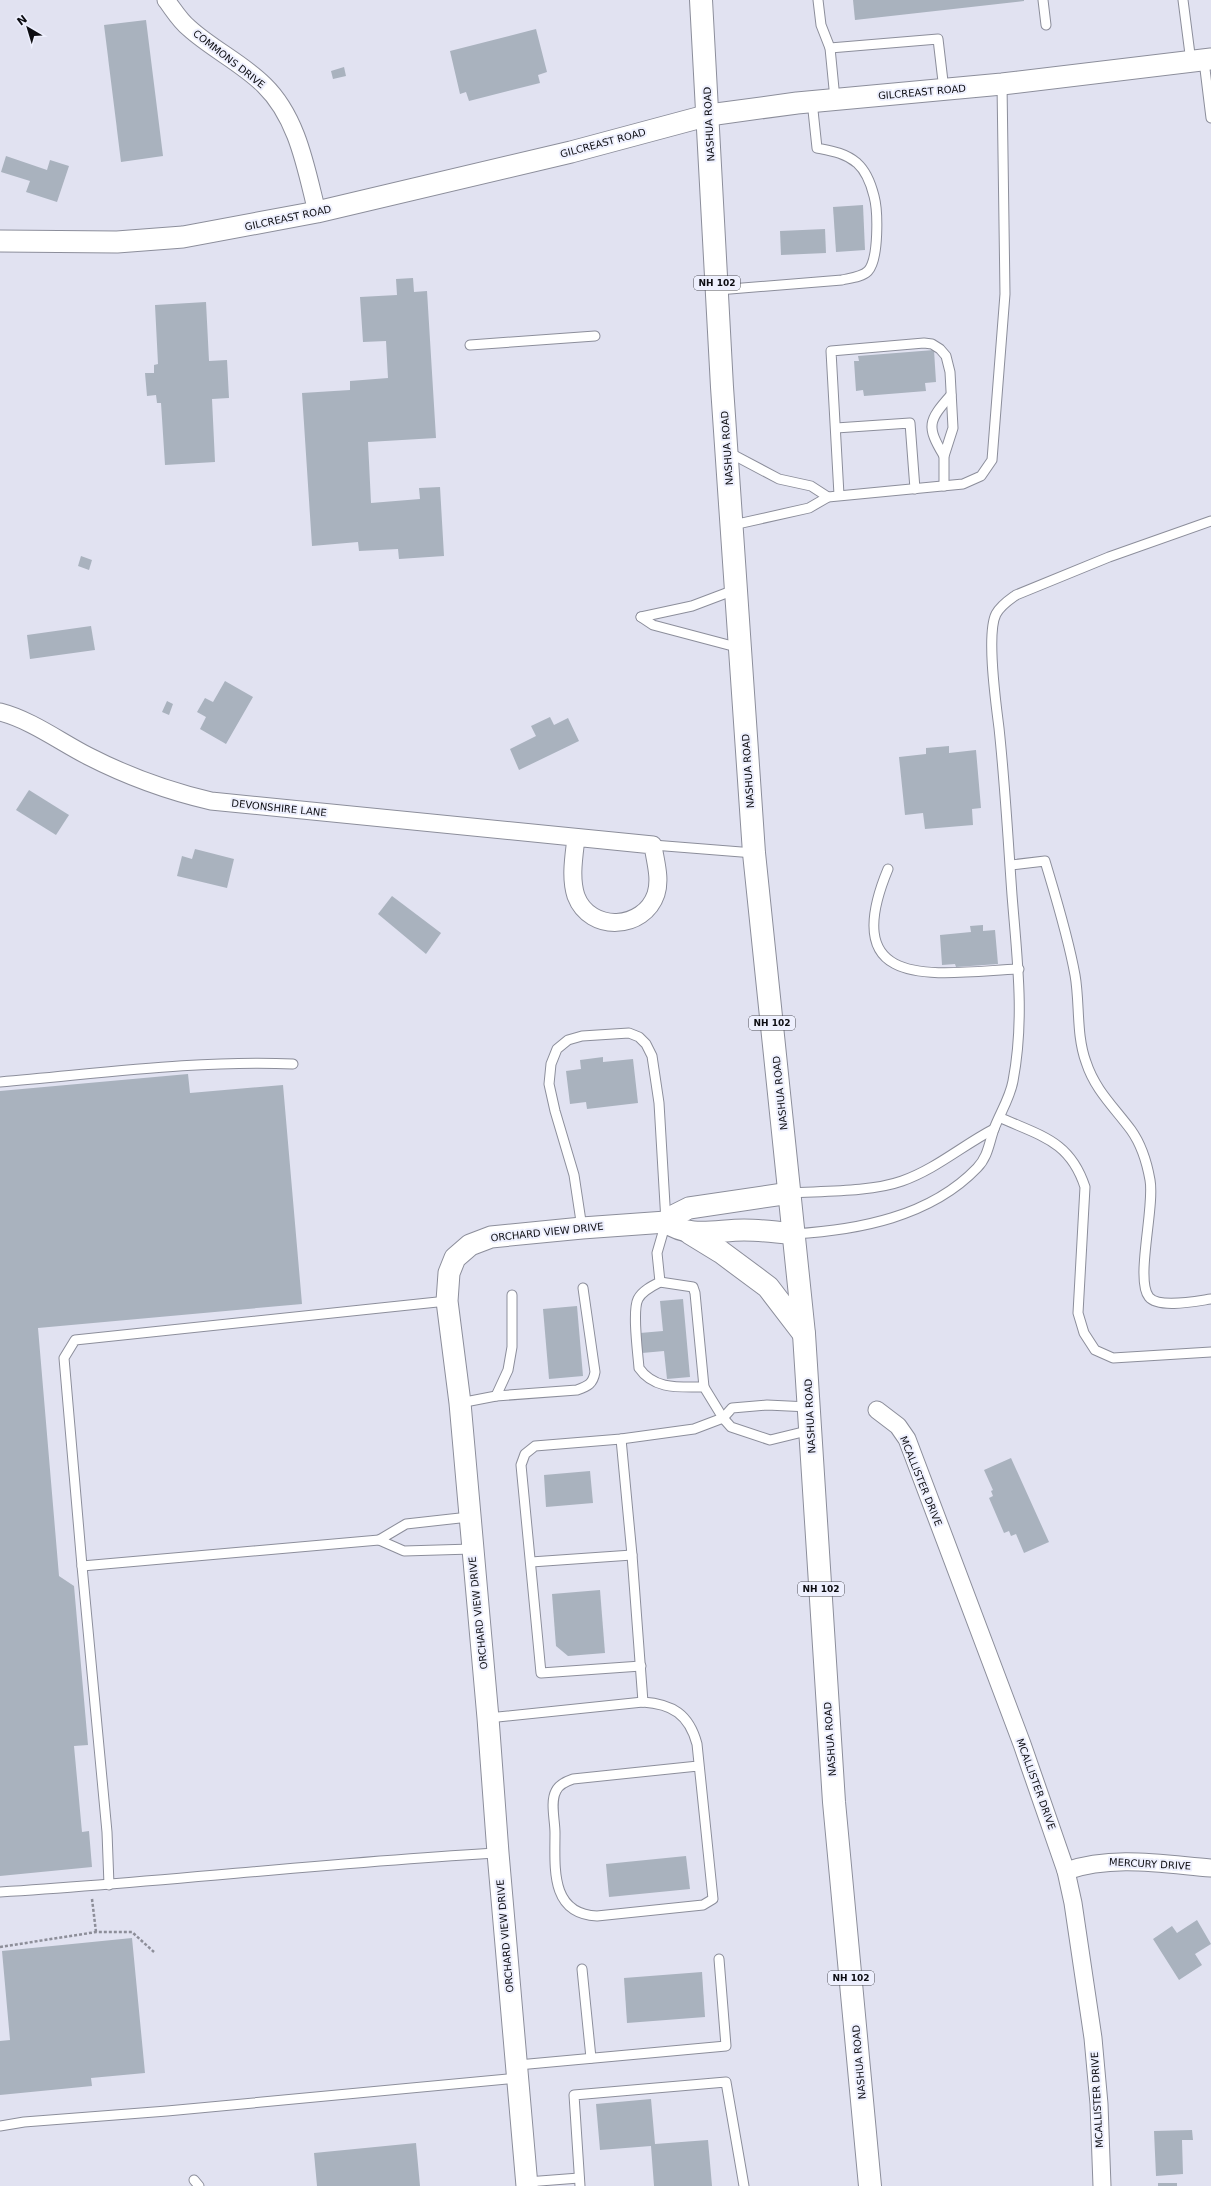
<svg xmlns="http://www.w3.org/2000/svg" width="1211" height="2186" font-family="'DejaVu Sans',sans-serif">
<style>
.building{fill:#a9b2be}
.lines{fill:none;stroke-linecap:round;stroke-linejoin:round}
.service-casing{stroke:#8c8e9b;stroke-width:11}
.minor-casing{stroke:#8c8e9b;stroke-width:19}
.tertiary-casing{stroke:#8c8e9b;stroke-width:23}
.primary-casing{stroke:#8c8e9b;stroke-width:24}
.path{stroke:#8d8e99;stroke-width:2.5;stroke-dasharray:3 2;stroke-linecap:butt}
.service{stroke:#fff;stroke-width:9}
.minor{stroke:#fff;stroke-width:17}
.tertiary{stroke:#fff;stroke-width:21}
.primary{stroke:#fff;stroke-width:22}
.labels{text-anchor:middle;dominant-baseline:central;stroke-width:4;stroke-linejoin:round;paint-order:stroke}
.shield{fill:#eef0fe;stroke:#505159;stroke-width:1}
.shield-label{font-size:9px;font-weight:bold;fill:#0d0d12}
.street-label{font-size:10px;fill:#0d0d12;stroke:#eef0fe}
</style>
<rect width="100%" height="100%" fill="#e1e2f1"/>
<g class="building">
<path d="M 853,0 L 1024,0 L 1024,1 L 855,20 Z"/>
<path d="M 146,20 L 163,156 L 121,162 L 104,25 Z"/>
<path d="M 536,29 L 547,72 L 538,75 L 540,83 L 469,101 L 466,92 L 460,94 L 450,51 Z"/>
<path d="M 344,67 L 346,76 L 333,79 L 331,71 Z"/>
<path d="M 6,156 L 47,170 L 50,160 L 69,166 L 57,202 L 26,192 L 30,181 L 1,172 Z"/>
<path d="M 863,205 L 865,250 L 836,252 L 833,207 Z"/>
<path d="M 825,229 L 826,253 L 781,255 L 780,231 Z"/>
<path d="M 413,278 L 414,292 L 427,291 L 436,438 L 368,442 L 371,503 L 420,499 L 419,488 L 440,487 L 444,556 L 399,559 L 398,549 L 359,551 L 358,542 L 312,546 L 302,393 L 350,390 L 350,381 L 388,378 L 386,341 L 363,342 L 360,297 L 397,295 L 396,279 Z"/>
<path d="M 206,302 L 209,361 L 227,360 L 229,398 L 212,399 L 215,462 L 165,465 L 161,403 L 157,403 L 156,395 L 147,396 L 145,373 L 154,373 L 154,365 L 158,364 L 155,305 Z"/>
<path d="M 934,350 L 936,382 L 925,383 L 926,391 L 864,396 L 863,390 L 856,391 L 854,361 L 859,361 L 858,356 Z"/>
<path d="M 81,556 L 92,560 L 89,570 L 78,566 Z"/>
<path d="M 91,626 L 95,650 L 30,659 L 27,635 Z"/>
<path d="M 225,681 L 253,697 L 226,744 L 200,729 L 206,717 L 197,712 L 205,698 L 213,702 Z"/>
<path d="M 167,701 L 173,704 L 169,715 L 162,712 Z"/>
<path d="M 550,717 L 554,725 L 568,718 L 579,741 L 519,770 L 510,749 L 536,736 L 531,726 Z"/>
<path d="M 949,746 L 949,753 L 976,750 L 981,808 L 972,809 L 973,825 L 925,829 L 923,813 L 905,815 L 899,757 L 926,754 L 926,748 Z"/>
<path d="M 29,790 L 69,815 L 56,835 L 16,810 Z"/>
<path d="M 195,849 L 234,859 L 227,888 L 177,876 L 182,856 L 192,859 Z"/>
<path d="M 392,896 L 441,933 L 426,954 L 378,914 Z"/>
<path d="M 983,925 L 983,931 L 995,930 L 998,964 L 956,967 L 955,964 L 942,965 L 940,935 L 971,932 L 970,926 Z"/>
<path d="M 603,1057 L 603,1062 L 633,1059 L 638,1103 L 587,1109 L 586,1102 L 570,1104 L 566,1071 L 581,1069 L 580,1060 Z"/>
<path d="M 188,1074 L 190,1093 L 283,1085 L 302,1304 L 38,1328 L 59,1576 L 74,1586 L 88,1745 L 74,1746 L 82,1832 L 89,1831 L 92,1867 L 0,1876 L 0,1091 Z"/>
<path d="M 683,1299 L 690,1377 L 667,1379 L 664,1351 L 642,1353 L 640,1333 L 663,1331 L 660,1301 Z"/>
<path d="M 577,1306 L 583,1376 L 549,1379 L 543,1309 Z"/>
<path d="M 1011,1458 L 1049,1542 L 1024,1553 L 1016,1534 L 1011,1536 L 1009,1531 L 1004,1533 L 989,1498 L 993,1496 L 991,1491 L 993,1490 L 984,1470 Z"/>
<path d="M 590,1471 L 593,1503 L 546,1507 L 544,1475 Z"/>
<path d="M 600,1590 L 605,1653 L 568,1656 L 556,1646 L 552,1594 Z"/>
<path d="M 686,1856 L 690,1889 L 609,1897 L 606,1864 Z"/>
<path d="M 1197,1920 L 1211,1944 L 1195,1954 L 1202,1965 L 1179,1980 L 1153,1939 L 1172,1926 L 1177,1933 Z"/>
<path d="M 132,1938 L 145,2073 L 91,2078 L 92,2086 L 0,2095 L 0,2041 L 10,2040 L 2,1951 Z"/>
<path d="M 702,1972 L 705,2017 L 627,2023 L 624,1978 Z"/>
<path d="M 651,2099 L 655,2144 L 708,2140 L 712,2186 L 654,2186 L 651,2146 L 600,2150 L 596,2104 Z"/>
<path d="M 1192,2130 L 1193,2140 L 1182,2140 L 1183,2174 L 1156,2176 L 1154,2131 Z"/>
<path d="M 416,2143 L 420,2186 L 317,2186 L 314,2153 Z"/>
<rect x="1158" y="2183" width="19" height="3"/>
</g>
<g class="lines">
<g class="service-casing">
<g id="service">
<path d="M 818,0 L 821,25 L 830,48 L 835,99"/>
<path d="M 1043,0 L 1046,25"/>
<path d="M 1183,0 L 1191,62"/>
<path d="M 830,48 L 938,39 L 944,90"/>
<path d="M 1204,61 L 1211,118"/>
<path d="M 718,290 L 842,280 C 851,278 862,277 868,271 C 879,259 878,211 874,196 C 871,184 866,171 857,163 C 845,153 832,151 817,148 L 812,101"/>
<path d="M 470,345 L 595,336"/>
<path d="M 836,428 L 910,423 L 915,489"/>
<path d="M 728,452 L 779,479 L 811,486 L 828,497"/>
<path d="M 944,456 C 926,426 928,421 951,395"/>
<path d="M 839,495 L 831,351 L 924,343 L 932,344 L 940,349 L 946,356 L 950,372 L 953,428 L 944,456 L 944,486"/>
<path d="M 733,525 L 809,508 L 828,497 L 963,484 L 981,476 L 992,460 L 1005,294 L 1002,84"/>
<path d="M 641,617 L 653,625 L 740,648"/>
<path d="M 641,617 L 692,606 L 737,589"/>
<path d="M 653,845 L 754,853"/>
<path d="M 1011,865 L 1045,861 C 1056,898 1068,936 1075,975 C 1080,1003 1076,1035 1086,1062 C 1095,1090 1114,1107 1131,1130 C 1141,1144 1147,1163 1150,1180 C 1155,1207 1135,1280 1149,1297 C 1159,1309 1197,1301 1211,1299"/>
<path d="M 888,869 C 836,994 937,973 1019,969"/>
<path d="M 0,1082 C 97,1074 195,1060 293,1064"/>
<path d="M 1001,1118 C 1041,1136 1070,1141 1085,1187 L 1078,1313 L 1084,1333 L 1095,1350 L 1113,1358 L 1211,1352"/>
<path d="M 790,1193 C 824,1191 871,1192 902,1181 C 936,1169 963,1145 994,1129"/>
<path d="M 582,1228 L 574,1175 L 555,1111 L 549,1084 L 551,1064 L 557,1049 L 568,1040 L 582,1036 L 629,1033 L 639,1037 L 646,1044 L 652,1056 L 659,1103 L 666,1222 L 657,1253 L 660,1282 C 652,1286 642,1291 638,1299 C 632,1311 638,1354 639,1368 C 654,1390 680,1387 704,1387 L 723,1418 L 731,1427 L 770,1440 L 811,1430"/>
<path d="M 794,1234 C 858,1230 930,1217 977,1168 C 988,1157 989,1143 994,1129 C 1000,1113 1010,1098 1013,1081 C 1025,1018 1017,958 1012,895 C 1008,839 1005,784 999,728 C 996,704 986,634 996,614 C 1001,605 1009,600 1016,595 L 1109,557 L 1211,521"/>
<path d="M 660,1282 L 693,1287 L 695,1293 L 704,1387"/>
<path d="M 496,1396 L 508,1370 L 512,1347 L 512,1295"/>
<path d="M 460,1403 L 496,1396 L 577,1390 C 588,1386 593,1384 595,1372 L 583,1288"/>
<path d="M 621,1439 L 632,1555 L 643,1702"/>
<path d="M 469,1517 L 406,1524 L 379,1540 L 404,1551 L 472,1549"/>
<path d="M 379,1540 L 82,1566 L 64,1358 L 75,1340 L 447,1301"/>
<path d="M 531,1562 L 632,1555"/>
<path d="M 82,1566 L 107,1832 L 109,1885"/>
<path d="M 641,1666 L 541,1673 L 521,1465 L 525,1454 L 535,1446 L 621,1439 L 694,1429 L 723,1418 L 732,1408 L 767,1405 L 809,1407"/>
<path d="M 488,1718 L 643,1702 C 672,1704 689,1714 697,1744 L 713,1899 L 703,1905 L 597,1916 C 550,1914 555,1868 555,1833 C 555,1820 550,1802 556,1791 C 559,1784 567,1781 573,1779 L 698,1766"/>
<path d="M 0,1892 C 166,1882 331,1862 498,1853"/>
<path d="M 582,1969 L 591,2058"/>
<path d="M 518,2065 L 726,2046 L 719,1959"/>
<path d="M 0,2126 L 24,2122 L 167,2111 L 519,2078"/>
<path d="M 194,2180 L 199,2186"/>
<path d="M 527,2182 L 579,2178"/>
<path d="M 580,2186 L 574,2095 L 726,2082 L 744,2186"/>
</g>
</g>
<g class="minor-casing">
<g id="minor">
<path d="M 166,0 C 173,9 180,21 189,28 C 212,49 242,63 264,85 C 298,118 306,169 317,212"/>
<path d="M 0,712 C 31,720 59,741 88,756 C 127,776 168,791 211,801 L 653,845 C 655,861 661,878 656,894 C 644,930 590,933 576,896 C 570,878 574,856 576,838"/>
<path d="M 877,1410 L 898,1426 L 907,1439 L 1022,1744 L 1066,1871 L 1073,1903 L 1093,2038 L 1099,2104 L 1102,2186"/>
<path d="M 1066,1871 C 1113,1855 1162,1864 1211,1868"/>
</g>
</g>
<g class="tertiary-casing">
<g id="tertiary">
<path d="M 0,241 L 117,242 L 183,237 L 317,212 L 571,152 L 709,115 L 797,103 L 1002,84 L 1211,59"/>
<path d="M 666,1222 C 690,1239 716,1230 744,1230 C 760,1230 777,1232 793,1234"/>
<path d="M 527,2186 L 498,1853 L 488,1718 L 460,1403 L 447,1301 L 449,1273 L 455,1258 L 470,1245 L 491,1237 L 582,1228 L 666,1222 L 675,1215 L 689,1208 L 790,1193"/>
</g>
</g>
<g class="primary-casing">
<g id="primary">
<path d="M 701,0 L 722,387 L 754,853 L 804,1334 L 834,1802 L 870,2186"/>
<path d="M 690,1233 L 721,1252 L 768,1287 L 804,1334"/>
</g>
</g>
<g class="path">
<path d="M 92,1899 L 96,1932"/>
<path d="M 0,1947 L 96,1932 L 132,1932 L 154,1952"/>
</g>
<use href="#service" class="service"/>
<use href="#minor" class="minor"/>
<use href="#tertiary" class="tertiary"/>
<use href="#primary" class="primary"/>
</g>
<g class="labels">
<g class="shield">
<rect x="694" y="276" width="46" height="14" rx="3"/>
<rect x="749" y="1016" width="46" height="14" rx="3"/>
<rect x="798" y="1582" width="46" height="14" rx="3"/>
<rect x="828" y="1971" width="46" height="14" rx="3"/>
</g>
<g class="shield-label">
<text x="717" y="283">NH 102</text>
<text x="772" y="1023">NH 102</text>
<text x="821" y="1589">NH 102</text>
<text x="851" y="1978">NH 102</text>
</g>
<g class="street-label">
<text transform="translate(229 59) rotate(38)">COMMONS DRIVE</text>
<text transform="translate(922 92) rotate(-5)">GILCREAST ROAD</text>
<text transform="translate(709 124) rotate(-93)">NASHUA ROAD</text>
<text transform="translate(603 143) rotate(-15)">GILCREAST ROAD</text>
<text transform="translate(288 218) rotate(-12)">GILCREAST ROAD</text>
<text transform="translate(727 448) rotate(-94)">NASHUA ROAD</text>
<text transform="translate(748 771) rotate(-94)">NASHUA ROAD</text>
<text transform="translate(279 808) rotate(6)">DEVONSHIRE LANE</text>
<text transform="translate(780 1093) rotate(-96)">NASHUA ROAD</text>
<text transform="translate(547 1232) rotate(-6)">ORCHARD VIEW DRIVE</text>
<text transform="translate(810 1416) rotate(-93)">NASHUA ROAD</text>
<text transform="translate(921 1481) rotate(68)">MCALLISTER DRIVE</text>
<text transform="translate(478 1613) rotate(-96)">ORCHARD VIEW DRIVE</text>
<text transform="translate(830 1739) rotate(-94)">NASHUA ROAD</text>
<text transform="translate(1036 1784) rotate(70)">MCALLISTER DRIVE</text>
<text transform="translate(1150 1864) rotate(3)">MERCURY DRIVE</text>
<text transform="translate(505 1936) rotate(-95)">ORCHARD VIEW DRIVE</text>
<text transform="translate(859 2062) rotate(-95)">NASHUA ROAD</text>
<text transform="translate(1097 2100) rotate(-93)">MCALLISTER DRIVE</text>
</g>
</g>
<g transform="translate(28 28) rotate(322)" stroke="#eef0fe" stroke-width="3" paint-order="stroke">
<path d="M0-3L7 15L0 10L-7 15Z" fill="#0d0d12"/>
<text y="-6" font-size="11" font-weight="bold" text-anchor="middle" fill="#0d0d12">N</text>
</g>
</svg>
